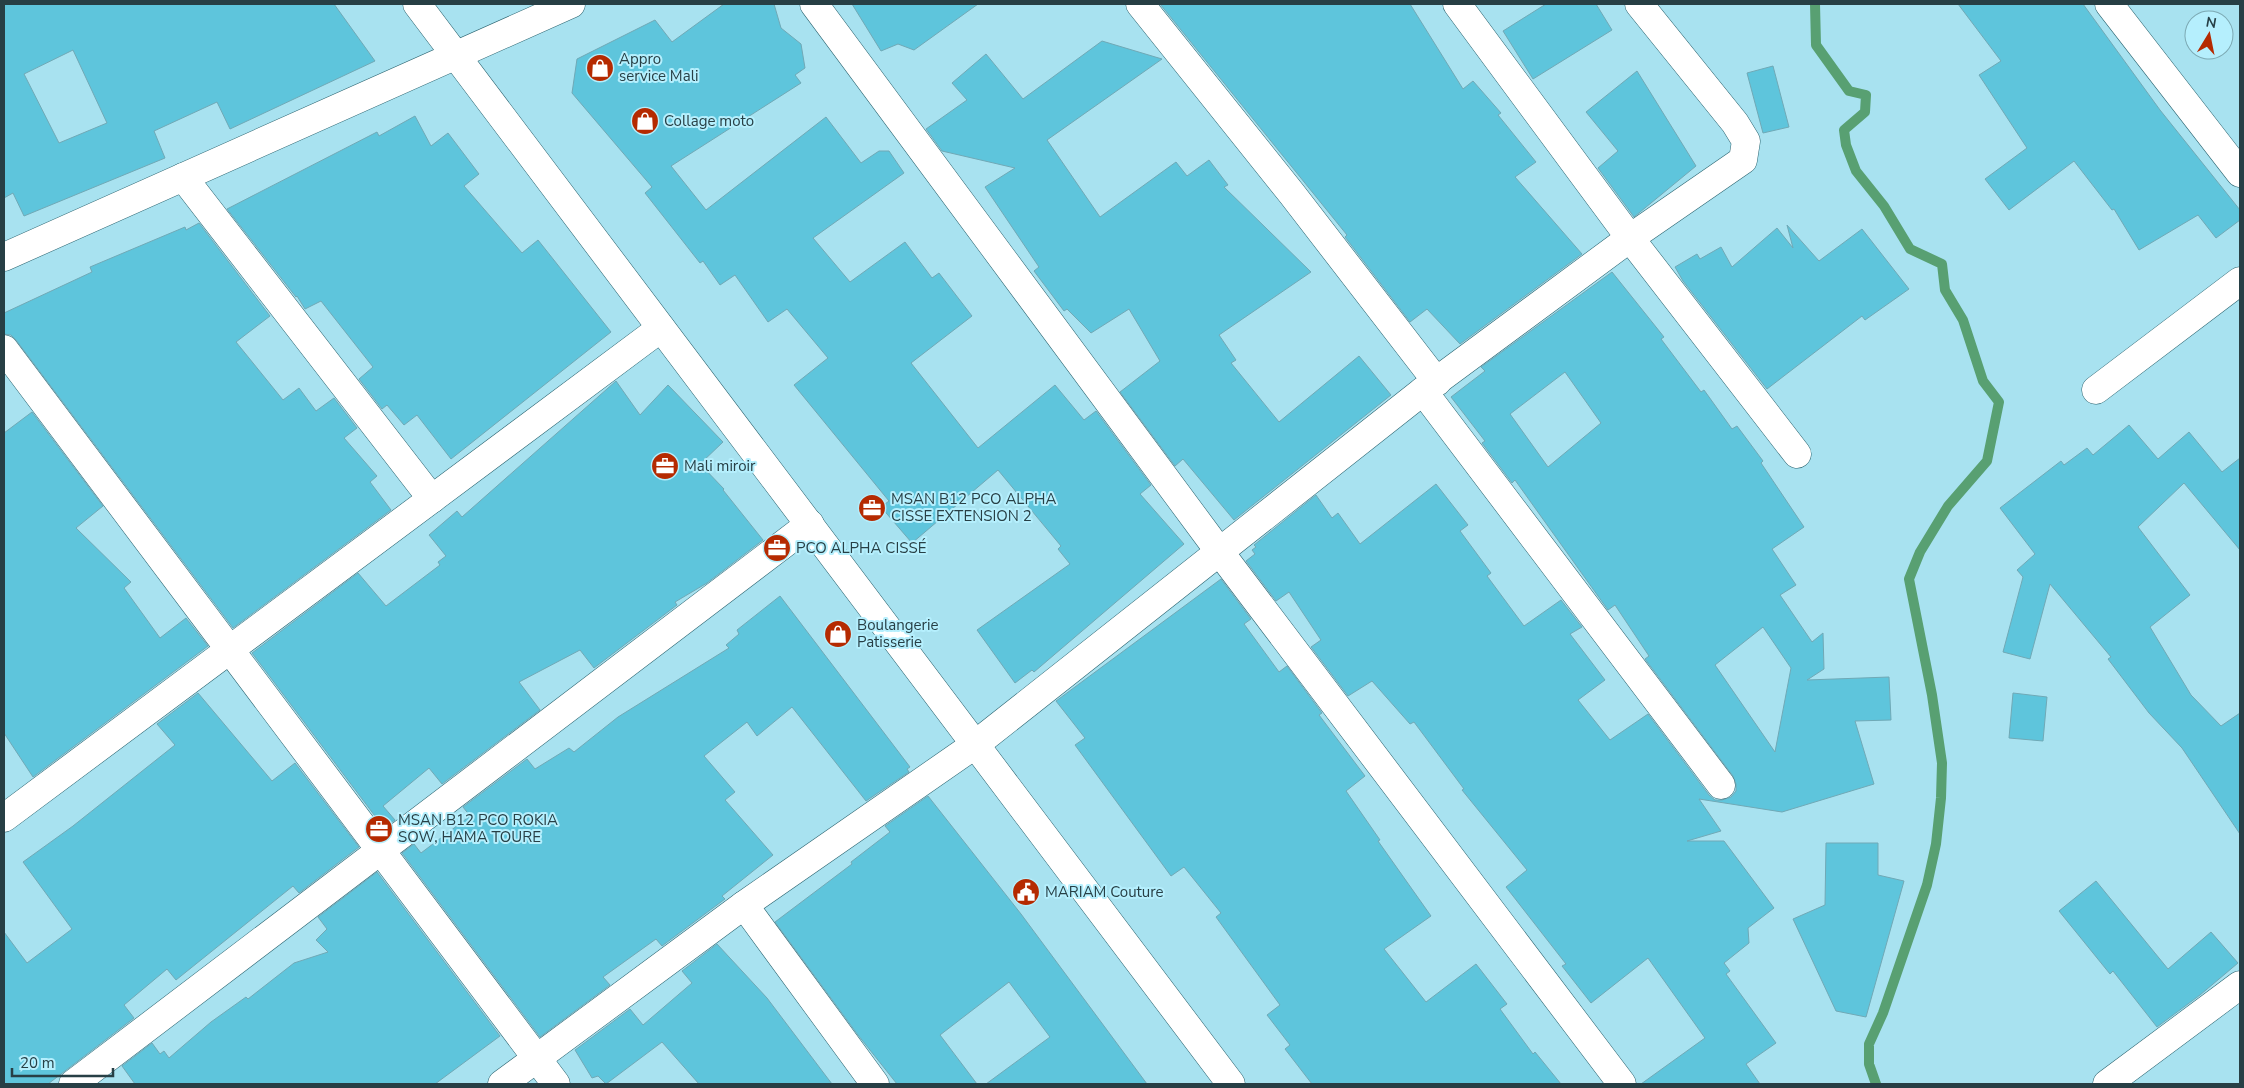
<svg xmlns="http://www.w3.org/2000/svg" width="2244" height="1088" font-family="'Nunito Sans',sans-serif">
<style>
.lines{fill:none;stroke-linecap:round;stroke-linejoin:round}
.stream{stroke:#58a072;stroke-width:10}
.building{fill:#5ec5dc;stroke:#70a9b6;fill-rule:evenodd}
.minor-casing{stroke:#2a636f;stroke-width:29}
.major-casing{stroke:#2a636f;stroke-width:29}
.minor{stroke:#fff;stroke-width:28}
.major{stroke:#fff;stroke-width:28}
.labels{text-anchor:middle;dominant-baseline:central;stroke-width:4;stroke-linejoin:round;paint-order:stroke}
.poi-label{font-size:15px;fill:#273f45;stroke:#b5effd;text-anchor:start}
</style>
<rect width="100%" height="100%" fill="#a8e2f0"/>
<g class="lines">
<path class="stream" d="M 1815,4 L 1816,45 L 1849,91 L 1866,95 L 1865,112 L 1844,130 L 1846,145 L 1856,171 L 1884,206 L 1910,249 L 1942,264 L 1945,290 L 1963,320 L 1983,381 L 1999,402 L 1987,461 L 1948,506 L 1920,552 L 1909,579 L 1932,695 L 1942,763 L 1941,798 L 1936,844 L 1927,885 L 1883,1013 L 1869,1044 L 1869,1064 L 1876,1084"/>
</g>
<g class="building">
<path d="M 4,4 L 334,4 L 375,61 L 230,129 L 217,102 L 154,131 L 165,158 L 24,216 L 13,193 L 4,198 ZM 73,50 L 107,123 L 59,143 L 24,74 Z"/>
<path d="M 724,4 L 774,4 L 781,28 L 801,44 L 805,68 L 795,75 L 801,83 L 671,166 L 706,210 L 826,117 L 861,163 L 879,151 L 889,151 L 904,173 L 813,238 L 850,282 L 905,242 L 932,278 L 939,273 L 972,316 L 911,363 L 978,448 L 1055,385 L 1084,420 L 1096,411 L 1151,485 L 1140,494 L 1184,544 L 1034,672 L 1032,670 L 1015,683 L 977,630 L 1070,564 L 1058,549 L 1061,546 L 998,470 L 912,543 L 881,507 L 889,501 L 794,385 L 828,358 L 787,309 L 768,322 L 735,275 L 720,285 L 703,261 L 700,263 L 645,193 L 652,187 L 572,93 L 577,59 L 655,20 L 672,42 Z"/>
<path d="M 852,4 L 978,4 L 914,50 L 898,44 L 881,51 Z"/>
<path d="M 1160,4 L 1410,4 L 1463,89 L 1473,81 L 1501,113 L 1498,115 L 1536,162 L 1515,177 L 1582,254 L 1460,344 L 1427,309 L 1410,322 L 1345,237 L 1347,235 Z"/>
<path d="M 1546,4 L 1596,4 L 1612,30 L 1533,79 L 1503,31 Z"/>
<path d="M 1958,4 L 2083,4 L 2160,110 L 2240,210 L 2240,220 L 2216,238 L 2198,215 L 2139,250 L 2114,209 L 2112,210 L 2074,161 L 2009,210 L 1985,179 L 2027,148 L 1979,75 L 2001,61 Z"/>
<path d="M 1102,41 L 1162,59 L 1047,140 L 1100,217 L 1176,162 L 1187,176 L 1209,160 L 1228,185 L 1224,187 L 1311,272 L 1219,335 L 1236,360 L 1231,363 L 1279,422 L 1359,356 L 1391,395 L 1234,520 L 1183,459 L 1175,466 L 1120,392 L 1160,361 L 1129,309 L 1091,333 L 1067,309 L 1064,311 L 1034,271 L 1039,267 L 985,187 L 1015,168 L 942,151 L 926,129 L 967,100 L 952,83 L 986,54 L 1023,99 Z"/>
<path d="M 1773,66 L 1789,127 L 1763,133 L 1747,73 Z"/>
<path d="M 1637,71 L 1696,166 L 1634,217 L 1598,168 L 1618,151 L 1586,112 Z"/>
<path d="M 415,116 L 431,146 L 448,133 L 479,174 L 464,186 L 522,253 L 538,240 L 611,332 L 451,459 L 417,415 L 404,425 L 387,405 L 382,409 L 359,379 L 373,367 L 321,301 L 305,309 L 297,296 L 296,297 L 227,209 L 377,132 L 379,136 Z"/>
<path d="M 199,223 L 270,316 L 236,342 L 283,400 L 299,388 L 316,411 L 334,398 L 357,428 L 344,438 L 377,476 L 370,482 L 391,510 L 233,628 L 16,340 L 11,335 L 4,334 L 4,313 L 92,272 L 90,267 L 185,227 L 186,230 Z"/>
<path d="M 1787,225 L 1819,261 L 1862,229 L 1909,289 L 1865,320 L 1862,316 L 1767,389 L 1683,281 L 1675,267 L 1697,254 L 1700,259 L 1721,247 L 1732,267 L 1777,228 L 1793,248 Z"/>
<path d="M 1612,272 L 1664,337 L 1661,339 L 1701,392 L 1704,390 L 1732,429 L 1737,426 L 1763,461 L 1761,463 L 1804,527 L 1772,549 L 1796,585 L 1780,595 L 1812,642 L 1823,633 L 1824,669 L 1807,680 L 1889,677 L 1891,720 L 1855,721 L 1874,784 L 1782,812 L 1699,799 L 1721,831 L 1687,841 L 1724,841 L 1774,908 L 1748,928 L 1749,943 L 1724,963 L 1730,971 L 1726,974 L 1776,1043 L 1746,1064 L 1760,1084 L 1641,1084 L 1705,1038 L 1648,958 L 1591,1003 L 1562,966 L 1566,964 L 1506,887 L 1527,870 L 1462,790 L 1464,789 L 1414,722 L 1410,724 L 1372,681 L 1348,696 L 1311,647 L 1321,640 L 1289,592 L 1276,601 L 1246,561 L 1255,554 L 1252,550 L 1256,547 L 1254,545 L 1316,495 L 1332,518 L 1338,513 L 1360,544 L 1436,484 L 1468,525 L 1460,531 L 1491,573 L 1487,576 L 1524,626 L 1561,600 L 1582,627 L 1570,634 L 1605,680 L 1578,700 L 1610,740 L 1648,714 L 1709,795 L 1715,800 L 1722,800 L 1731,797 L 1736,791 L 1736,784 L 1733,776 L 1645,659 L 1649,656 L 1615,605 L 1608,610 L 1515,480 L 1512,483 L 1482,443 L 1485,441 L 1451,397 L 1485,371 L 1481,367 ZM 1565,372 L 1601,423 L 1548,467 L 1510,414 ZM 1763,627 L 1791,668 L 1775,752 L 1715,665 Z"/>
<path d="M 616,381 L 640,415 L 668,385 L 723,442 L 700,464 L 724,489 L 723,490 L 763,540 L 707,583 L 675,602 L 677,605 L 594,668 L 580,650 L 519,682 L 540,710 L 442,784 L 429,768 L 383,806 L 395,820 L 384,828 L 252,653 L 358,573 L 386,606 L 440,565 L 438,562 L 446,556 L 429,535 L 457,511 L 462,517 Z"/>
<path d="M 32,412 L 103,506 L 76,528 L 131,582 L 124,588 L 160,638 L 186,618 L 208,646 L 33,777 L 4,733 L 4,433 Z"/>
<path d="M 2129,425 L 2158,459 L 2189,432 L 2222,472 L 2240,458 L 2240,550 L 2184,483 L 2138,527 L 2190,595 L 2150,627 L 2191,695 L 2221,726 L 2240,713 L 2240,834 L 2182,748 L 2149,713 L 2108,659 L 2111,657 L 2050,584 L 2030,659 L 2003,652 L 2023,577 L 2017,570 L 2035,554 L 2000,508 L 2061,461 L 2064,465 L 2087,448 L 2093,455 Z"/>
<path d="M 1221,579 L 1251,619 L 1244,624 L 1279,672 L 1287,666 L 1322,713 L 1319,715 L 1365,776 L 1346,791 L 1380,840 L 1378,841 L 1431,916 L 1384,949 L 1426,1002 L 1476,964 L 1507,1004 L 1500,1009 L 1533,1054 L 1535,1052 L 1561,1084 L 1312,1084 L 1285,1049 L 1290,1045 L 1267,1015 L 1280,1005 L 1216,917 L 1221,913 L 1184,867 L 1171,876 L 1075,745 L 1085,738 L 1056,701 Z"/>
<path d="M 780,596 L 910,767 L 907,769 L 909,772 L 866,801 L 792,707 L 757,736 L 747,722 L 704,756 L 735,792 L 725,800 L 773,855 L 722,896 L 725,899 L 662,946 L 656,939 L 603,977 L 610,985 L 540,1037 L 402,853 L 414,844 L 421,853 L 470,816 L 463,807 L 527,759 L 535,769 L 569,748 L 574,752 L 618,717 L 729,648 L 726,645 L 739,634 L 737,630 Z"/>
<path d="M 198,693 L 272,781 L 295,763 L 359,847 L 299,893 L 293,886 L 176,980 L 167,969 L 124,1005 L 134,1018 L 48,1084 L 4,1084 L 4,932 L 27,963 L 72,929 L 23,862 L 73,826 L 175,745 L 157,724 Z"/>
<path d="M 2013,693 L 2047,697 L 2043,741 L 2009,738 Z"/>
<path d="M 928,796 L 1021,914 L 1147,1084 L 986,1084 L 1050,1037 L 1009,982 L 940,1035 L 977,1084 L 897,1084 L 858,1035 L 775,922 L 852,864 L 851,862 L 890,832 L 885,826 Z"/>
<path d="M 1826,843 L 1878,843 L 1878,875 L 1904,881 L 1866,1017 L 1836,1011 L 1793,919 L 1825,905 Z"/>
<path d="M 377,872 L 500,1036 L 435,1084 L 135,1084 L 122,1066 L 152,1043 L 160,1054 L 164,1051 L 169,1058 L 211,1022 L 246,997 L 248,999 L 294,963 L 328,952 L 316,940 L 327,929 L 318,917 Z"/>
<path d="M 2096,881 L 2168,969 L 2211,932 L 2238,963 L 2200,995 L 2157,1027 L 2113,971 L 2110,974 L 2059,911 Z"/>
<path d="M 717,944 L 767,998 L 832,1084 L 699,1084 L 662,1042 L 606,1084 L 598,1076 L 592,1078 L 575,1050 L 630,1009 L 643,1025 L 692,983 L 682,971 Z"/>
</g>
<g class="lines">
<g class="minor-casing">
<g id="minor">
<path d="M 814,4 L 1219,551 L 1622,1084"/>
<path d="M 1140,4 L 1292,194 L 1437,382"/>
<path d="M 1457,4 L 1630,238 L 1797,454"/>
<path d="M 2109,4 L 2240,173"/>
<path d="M 183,177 L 432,499"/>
<path d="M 4,257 L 571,4"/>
<path d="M 4,349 L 556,1084"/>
<path d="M 2096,390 L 2240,281"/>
<path d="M 1423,391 L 1721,785"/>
<path d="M 4,818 L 661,328"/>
<path d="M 744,905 L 875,1084"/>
<path d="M 73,1084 L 810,524"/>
<path d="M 502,1084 L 744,905 L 976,744 L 1423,391 L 1630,238 L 1743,160 L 1746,141 L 1735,123 L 1639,4"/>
<path d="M 2107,1084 L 2240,985"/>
</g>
</g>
<g class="major-casing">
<path id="major" d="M 417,4 L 1231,1084"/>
</g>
<use href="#minor" class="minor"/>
<use href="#major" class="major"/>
</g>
<defs>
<g id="shop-disc" transform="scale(1.4375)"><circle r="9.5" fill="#b52a01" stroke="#b5effd"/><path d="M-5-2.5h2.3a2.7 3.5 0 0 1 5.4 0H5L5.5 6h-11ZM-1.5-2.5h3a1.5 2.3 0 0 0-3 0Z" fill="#fff"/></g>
<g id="office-disc" transform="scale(1.4375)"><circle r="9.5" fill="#b52a01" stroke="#b5effd"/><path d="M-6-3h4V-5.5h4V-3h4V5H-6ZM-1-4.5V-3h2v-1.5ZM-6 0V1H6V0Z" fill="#fff"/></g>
<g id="civic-disc" transform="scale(1.4375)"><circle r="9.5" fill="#b52a01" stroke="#b5effd"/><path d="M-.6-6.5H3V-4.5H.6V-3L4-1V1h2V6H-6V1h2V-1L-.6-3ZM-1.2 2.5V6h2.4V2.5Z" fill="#fff"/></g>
</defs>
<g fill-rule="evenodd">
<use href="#shop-disc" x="600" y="68"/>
<use href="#shop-disc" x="645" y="121"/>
<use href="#office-disc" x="665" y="466"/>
<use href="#office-disc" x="872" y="508"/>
<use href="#office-disc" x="777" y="548"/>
<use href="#shop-disc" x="838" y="634"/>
<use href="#office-disc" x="379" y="829"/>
<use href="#civic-disc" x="1026" y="892"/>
</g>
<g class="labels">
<g class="poi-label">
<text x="619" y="59">Appro<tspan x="619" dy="17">service Mali</tspan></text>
<text x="664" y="121">Collage moto</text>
<text x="684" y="466">Mali miroir</text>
<text x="891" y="499">MSAN B12 PCO ALPHA<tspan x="891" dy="17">CISSE EXTENSION 2</tspan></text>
<text x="796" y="548">PCO ALPHA CISSÉ</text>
<text x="857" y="625">Boulangerie<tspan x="857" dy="17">Patisserie</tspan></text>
<text x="398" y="820">MSAN B12 PCO ROKIA<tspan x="398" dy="17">SOW, HAMA TOURE</tspan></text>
<text x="1045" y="892">MARIAM Couture</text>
</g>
</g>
<rect width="2244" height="1088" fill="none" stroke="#273f45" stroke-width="10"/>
<g transform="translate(2209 35) rotate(10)"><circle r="24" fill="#b5effd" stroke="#7ca9b3"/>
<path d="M0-4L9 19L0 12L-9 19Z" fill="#b52a01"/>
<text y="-8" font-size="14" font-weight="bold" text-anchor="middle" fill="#273f45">N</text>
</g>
<path d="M12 1068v8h101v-8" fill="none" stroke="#273f45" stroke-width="2.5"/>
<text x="20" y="1068" font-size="15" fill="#273f45" stroke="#b5effd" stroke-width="4" paint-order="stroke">20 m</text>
</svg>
